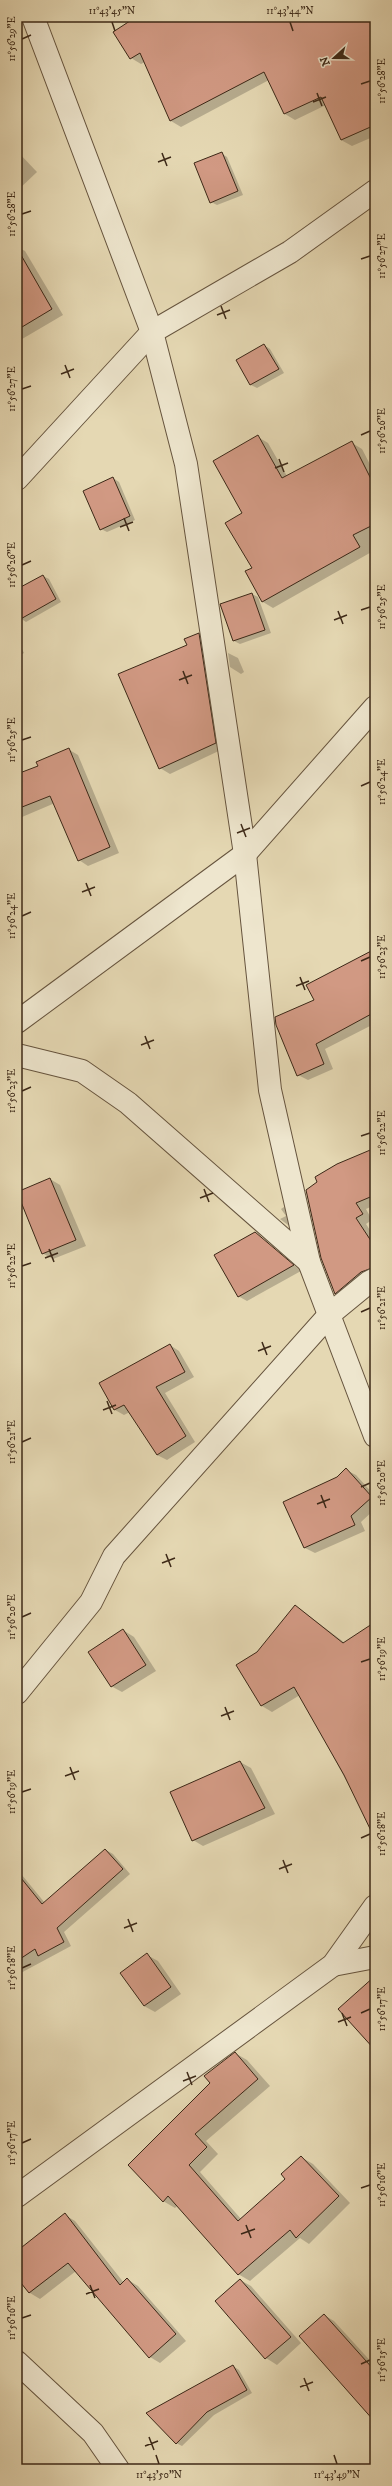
<svg xmlns="http://www.w3.org/2000/svg" width="392" height="2486" font-family="'IM FELL DW Pica',serif">
<style>
.shadow{fill:#0003}
.building{fill:#d19983;stroke:#3c2817}
.lines{fill:none;stroke-linecap:round;stroke-linejoin:round}
.minor-casing{stroke:#66543e;stroke-width:24}
.minor{stroke:#eee6ce;stroke-width:22}
.ticks{fill:none;stroke:#3c2817;stroke-width:1.5}
.neatline{fill:none;stroke:#3c2817;stroke-width:1.5}
.ticks-label{font-size:10px;text-anchor:middle;fill:#3c2817}
</style>
<rect width="100%" height="100%" fill="#e5d8b3"/>
<filter id="stains"><feTurbulence type="fractalNoise" baseFrequency=".005" numOctaves="4"/><feColorMatrix values="0 0 0 0 .2 0 0 0 0 .09 0 0 0 0 .02 0 0 0 .5 -.17"/></filter>
<radialGradient id="worn" r=".72"><stop offset=".6" stop-color="#630" stop-opacity="0"/><stop offset="1" stop-color="#630" stop-opacity=".3"/></radialGradient>
<g class="shadow">
<path d="M 138,17 L 375,17 L 375,136 L 352,146 L 341,140 L 326,105 L 295,120 L 285,114 L 269,80 L 181,127 L 171,121 L 145,62 L 141,64 L 131,58 Z"/>
<path d="M 17,151 L 37,172 L 17,191 Z"/>
<path d="M 221,153 L 227,157 L 243,195 L 217,205 L 211,202 Z"/>
<path d="M 17,247 L 25,251 L 63,315 L 17,342 L 19,347 L 17,348 Z"/>
<path d="M 264,345 L 270,349 L 284,373 L 257,388 L 251,385 L 237,360 Z"/>
<path d="M 258,437 L 268,443 L 287,476 L 352,443 L 362,449 L 375,474 L 375,550 L 273,608 L 263,602 L 247,571 L 253,568 L 243,513 Z"/>
<path d="M 113,478 L 119,482 L 135,520 L 107,532 L 101,529 Z"/>
<path d="M 43,576 L 49,579 L 61,602 L 26,622 L 20,618 L 17,612 L 17,590 Z"/>
<path d="M 252,594 L 258,597 L 271,633 L 240,644 L 234,641 Z"/>
<path d="M 199,634 L 209,640 L 225,748 L 170,774 L 160,768 L 188,646 Z"/>
<path d="M 17,640 L 24,653 L 17,657 Z"/>
<path d="M 228,653 L 238,658 L 244,672 L 241,674 L 230,667 Z"/>
<path d="M 68,749 L 78,755 L 119,853 L 88,866 L 79,860 L 55,803 L 22,817 L 17,814 L 17,775 L 39,766 Z"/>
<path d="M 375,943 L 375,1020 L 370,1022 L 372,1025 L 325,1049 L 333,1069 L 308,1080 L 298,1075 L 315,1001 L 374,950 L 372,945 Z"/>
<path d="M 375,1152 L 375,1205 L 366,1209 L 372,1220 L 366,1224 L 375,1238 L 375,1275 L 345,1299 L 335,1293 L 319,1182 Z"/>
<path d="M 50,1179 L 60,1185 L 86,1246 L 53,1259 L 42,1253 L 17,1193 Z"/>
<path d="M 284,1207 L 292,1212 L 296,1231 L 280,1219 L 286,1216 L 281,1209 Z"/>
<path d="M 255,1233 L 301,1271 L 247,1301 L 238,1296 Z"/>
<path d="M 170,1345 L 179,1351 L 194,1377 L 165,1393 L 195,1442 L 167,1460 L 157,1455 L 130,1412 L 124,1415 L 115,1410 L 100,1383 Z"/>
<path d="M 346,1470 L 356,1475 L 375,1496 L 375,1509 L 361,1522 L 365,1531 L 315,1553 L 305,1548 L 284,1503 L 338,1477 Z"/>
<path d="M 17,1569 L 20,1577 L 17,1578 Z"/>
<path d="M 296,1606 L 345,1643 L 375,1624 L 375,1812 L 361,1808 L 300,1695 L 272,1712 L 262,1706 L 258,1653 Z"/>
<path d="M 123,1630 L 134,1637 L 156,1671 L 122,1692 L 111,1686 Z"/>
<path d="M 240,1762 L 251,1768 L 275,1814 L 203,1846 L 193,1840 Z"/>
<path d="M 106,1850 L 113,1854 L 130,1874 L 64,1932 L 71,1946 L 17,1975 L 17,1869 L 45,1903 Z"/>
<path d="M 147,1955 L 158,1961 L 181,1994 L 155,2012 L 144,2006 Z"/>
<path d="M 235,2053 L 247,2060 L 270,2086 L 206,2141 L 218,2154 L 200,2172 L 241,2219 L 287,2179 L 301,2157 L 313,2164 L 350,2203 L 309,2244 L 300,2238 L 250,2281 L 238,2274 L 178,2205 L 175,2208 L 163,2201 L 212,2083 Z"/>
<path d="M 65,2215 L 75,2221 L 124,2283 L 128,2280 L 138,2286 L 186,2341 L 160,2363 L 150,2357 L 76,2271 L 40,2299 L 30,2293 L 17,2277 L 17,2252 Z"/>
<path d="M 240,2280 L 251,2286 L 301,2343 L 277,2365 L 266,2358 L 216,2301 Z"/>
<path d="M 324,2315 L 334,2321 L 375,2366 L 375,2420 Z"/>
<path d="M 233,2366 L 239,2370 L 252,2393 L 214,2415 L 182,2446 L 176,2443 Z"/>
</g>
<g class="building">
<path d="M 136,17 L 370,17 L 375,28 L 375,125 L 341,140 L 321,97 L 284,114 L 264,72 L 170,121 L 140,53 L 130,59 L 113,32 Z"/>
<path d="M 222,152 L 238,191 L 210,203 L 194,163 Z"/>
<path d="M 17,248 L 52,309 L 17,330 Z"/>
<path d="M 264,344 L 279,369 L 250,385 L 236,360 Z"/>
<path d="M 258,435 L 282,478 L 352,441 L 375,487 L 375,524 L 353,535 L 360,547 L 262,602 L 245,571 L 252,568 L 225,523 L 242,513 L 213,461 Z"/>
<path d="M 113,477 L 130,516 L 100,530 L 83,491 Z"/>
<path d="M 43,575 L 56,599 L 17,621 L 17,589 Z"/>
<path d="M 252,593 L 265,630 L 233,641 L 220,604 Z"/>
<path d="M 199,633 L 216,743 L 159,769 L 118,674 L 187,645 L 184,639 Z"/>
<path d="M 69,748 L 110,847 L 78,861 L 50,796 L 17,809 L 17,774 L 38,766 L 36,762 Z"/>
<path d="M 375,949 L 375,1012 L 316,1044 L 324,1064 L 297,1076 L 276,1025 L 275,1017 L 314,1000 L 306,985 Z"/>
<path d="M 375,1148 L 375,1195 L 356,1203 L 363,1214 L 356,1218 L 375,1247 L 375,1267 L 361,1272 L 335,1294 L 321,1258 L 306,1190 L 317,1182 L 315,1177 L 337,1164 Z"/>
<path d="M 50,1178 L 76,1240 L 42,1254 L 17,1192 Z"/>
<path d="M 255,1232 L 294,1265 L 238,1297 L 214,1255 Z"/>
<path d="M 170,1344 L 185,1372 L 156,1387 L 186,1436 L 157,1455 L 124,1405 L 114,1410 L 99,1383 Z"/>
<path d="M 346,1468 L 372,1497 L 351,1516 L 355,1525 L 304,1548 L 283,1502 L 337,1477 Z"/>
<path d="M 295,1605 L 343,1643 L 375,1622 L 375,1839 L 344,1775 L 294,1687 L 261,1706 L 236,1665 L 257,1652 Z"/>
<path d="M 123,1629 L 146,1665 L 111,1687 L 88,1652 Z"/>
<path d="M 240,1761 L 265,1808 L 192,1841 L 170,1792 Z"/>
<path d="M 105,1849 L 123,1869 L 57,1928 L 64,1942 L 38,1956 L 35,1949 L 17,1961 L 17,1873 L 42,1904 Z"/>
<path d="M 147,1953 L 171,1987 L 144,2006 L 120,1973 Z"/>
<path d="M 375,1976 L 375,2050 L 338,2009 Z"/>
<path d="M 235,2052 L 258,2079 L 195,2134 L 207,2147 L 189,2165 L 238,2221 L 285,2179 L 281,2174 L 301,2156 L 339,2196 L 296,2238 L 290,2230 L 238,2275 L 168,2196 L 163,2202 L 128,2165 L 210,2083 L 204,2076 Z"/>
<path d="M 65,2213 L 120,2285 L 127,2278 L 176,2334 L 149,2358 L 68,2263 L 29,2293 L 17,2278 L 17,2251 Z"/>
<path d="M 240,2279 L 291,2337 L 265,2359 L 215,2301 Z"/>
<path d="M 324,2314 L 375,2371 L 375,2422 L 299,2336 Z"/>
<path d="M 233,2365 L 247,2390 L 207,2412 L 176,2444 L 146,2413 Z"/>
</g>
<g class="lines">
<g class="minor-casing">
<g id="minor">
<path d="M 33,17 L 152,332 L 186,464 L 245,854 L 270,1090 L 309,1262 L 375,1436"/>
<path d="M 17,479 L 152,332 L 290,252 L 375,191"/>
<path d="M 17,1022 L 245,854 L 375,707"/>
<path d="M 17,1055 L 82,1071 L 128,1103 L 309,1262"/>
<path d="M 17,1693 L 91,1602 L 114,1556 L 330,1314 L 369,1282 L 375,1279"/>
<path d="M 333,1965 L 375,1957"/>
<path d="M 17,2196 L 333,1965 L 375,1906"/>
<path d="M 17,2362 L 93,2433 L 118,2469"/>
</g>
</g>
<use href="#minor" class="minor"/>
</g>
<path class="ticks" d="M 112,22 L 115,31M 290,22 L 293,31M 22,39 L 31,35M 361,84 L 370,81M 317,93 L 322,106M 313,102 L 326,97M 162,153 L 167,166M 158,162 L 171,157M 22,214 L 31,211M 361,259 L 370,256M 221,306 L 226,319M 217,315 L 230,310M 65,365 L 70,378M 61,374 L 74,369M 22,389 L 31,386M 361,435 L 370,431M 279,459 L 284,472M 275,468 L 288,463M 124,518 L 129,531M 120,527 L 133,522M 22,565 L 31,561M 361,610 L 370,607M 338,611 L 343,624M 334,620 L 347,615M 183,671 L 188,684M 179,680 L 192,675M 22,740 L 31,737M 361,786 L 370,782M 241,824 L 246,837M 237,833 L 250,828M 86,883 L 91,896M 82,892 L 95,887M 22,916 L 31,912M 361,961 L 370,957M 300,977 L 305,990M 296,986 L 309,981M 145,1036 L 150,1049M 141,1045 L 154,1040M 22,1091 L 31,1087M 361,1136 L 370,1133M 204,1189 L 209,1202M 200,1198 L 213,1193M 49,1249 L 54,1262M 45,1258 L 58,1253M 22,1266 L 31,1263M 361,1312 L 370,1308M 262,1342 L 267,1355M 258,1351 L 271,1346M 107,1401 L 112,1414M 103,1410 L 116,1405M 22,1442 L 31,1438M 361,1487 L 370,1483M 321,1495 L 326,1508M 317,1504 L 330,1499M 166,1554 L 171,1567M 162,1563 L 175,1558M 22,1617 L 31,1613M 361,1662 L 370,1659M 225,1707 L 230,1720M 221,1716 L 234,1711M 70,1767 L 75,1780M 65,1776 L 79,1771M 22,1792 L 31,1789M 361,1838 L 370,1834M 283,1860 L 288,1873M 279,1869 L 292,1864M 128,1919 L 133,1932M 124,1928 L 137,1923M 22,1968 L 31,1964M 342,2013 L 347,2026M 361,2013 L 370,2009M 338,2022 L 351,2017M 187,2072 L 192,2085M 183,2081 L 196,2076M 22,2143 L 31,2139M 361,2188 L 370,2185M 246,2225 L 251,2238M 241,2234 L 255,2229M 90,2285 L 95,2298M 86,2294 L 99,2289M 22,2318 L 31,2315M 361,2364 L 370,2360M 304,2378 L 309,2391M 300,2387 L 313,2382M 149,2437 L 154,2450M 145,2446 L 158,2441M 156,2455 L 159,2464M 334,2455 L 337,2464"/>
<rect width="392" height="2486" fill="none" stroke="#e5d8b3" stroke-width="44"/>
<g transform="translate(334 58) rotate(249)" stroke="#eee6ce" stroke-width="3" paint-order="stroke">
<path d="M0-3L7 15L0 10L-7 15Z" fill="#3c2817"/>
<text y="-6" font-size="11" font-weight="bold" text-anchor="middle" fill="#3c2817">N</text>
</g>
<rect x="22" y="22" width="348" height="2442" class="neatline"/>
<g class="ticks-label">
<text x="112" y="14">11°43'45"N</text>
<text x="290" y="14">11°43'44"N</text>
<text transform="translate(11 39) rotate(-90)" y="4">11°56'29"E</text>
<text transform="translate(381 81) rotate(-90)" y="4">11°56'28"E</text>
<text transform="translate(11 214) rotate(-90)" y="4">11°56'28"E</text>
<text transform="translate(381 256) rotate(-90)" y="4">11°56'27"E</text>
<text transform="translate(11 389) rotate(-90)" y="4">11°56'27"E</text>
<text transform="translate(381 431) rotate(-90)" y="4">11°56'26"E</text>
<text transform="translate(11 565) rotate(-90)" y="4">11°56'26"E</text>
<text transform="translate(381 607) rotate(-90)" y="4">11°56'25"E</text>
<text transform="translate(11 740) rotate(-90)" y="4">11°56'25"E</text>
<text transform="translate(381 782) rotate(-90)" y="4">11°56'24"E</text>
<text transform="translate(11 916) rotate(-90)" y="4">11°56'24"E</text>
<text transform="translate(381 957) rotate(-90)" y="4">11°56'23"E</text>
<text transform="translate(11 1091) rotate(-90)" y="4">11°56'23"E</text>
<text transform="translate(381 1133) rotate(-90)" y="4">11°56'22"E</text>
<text transform="translate(11 1266) rotate(-90)" y="4">11°56'22"E</text>
<text transform="translate(381 1308) rotate(-90)" y="4">11°56'21"E</text>
<text transform="translate(11 1442) rotate(-90)" y="4">11°56'21"E</text>
<text transform="translate(381 1483) rotate(-90)" y="4">11°56'20"E</text>
<text transform="translate(11 1617) rotate(-90)" y="4">11°56'20"E</text>
<text transform="translate(381 1659) rotate(-90)" y="4">11°56'19"E</text>
<text transform="translate(11 1792) rotate(-90)" y="4">11°56'19"E</text>
<text transform="translate(381 1834) rotate(-90)" y="4">11°56'18"E</text>
<text transform="translate(11 1968) rotate(-90)" y="4">11°56'18"E</text>
<text transform="translate(381 2009) rotate(-90)" y="4">11°56'17"E</text>
<text transform="translate(11 2143) rotate(-90)" y="4">11°56'17"E</text>
<text transform="translate(381 2185) rotate(-90)" y="4">11°56'16"E</text>
<text transform="translate(11 2318) rotate(-90)" y="4">11°56'16"E</text>
<text transform="translate(381 2360) rotate(-90)" y="4">11°56'15"E</text>
<text x="159" y="2478">11°43'50"N</text>
<text x="337" y="2478">11°43'49"N</text>
</g>
<rect width="100%" height="100%" filter="url(#stains)"/>
<rect width="100%" height="100%" fill="url(#worn)"/>
</svg>
